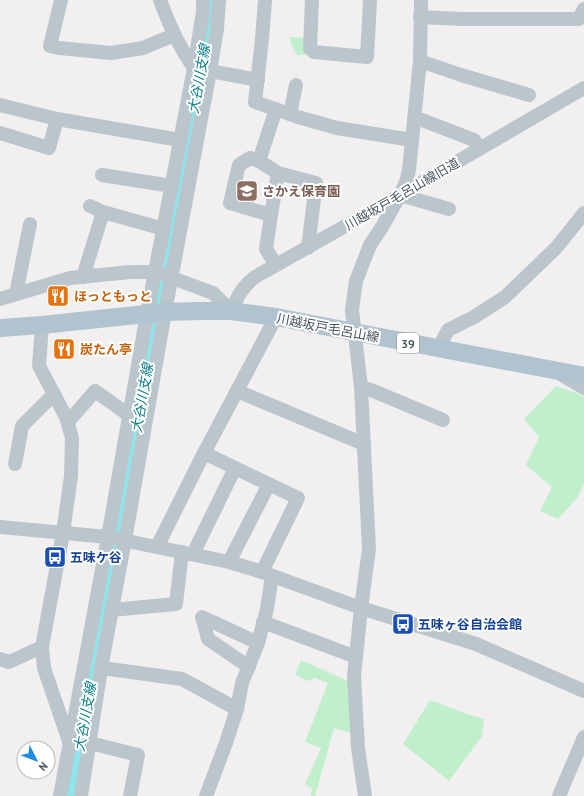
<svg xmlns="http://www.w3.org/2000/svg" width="584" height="796" font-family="'PT Sans','Noto Sans JP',sans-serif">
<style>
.green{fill:#bfefcb}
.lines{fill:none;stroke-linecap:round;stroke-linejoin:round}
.river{stroke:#8de4eb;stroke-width:17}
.minor{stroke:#bbc6cc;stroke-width:14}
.major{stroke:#b0c3ce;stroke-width:18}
.labels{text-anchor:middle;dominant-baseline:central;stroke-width:4;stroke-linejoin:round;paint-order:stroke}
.shield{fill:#fff;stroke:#7f898e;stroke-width:1}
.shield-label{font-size:12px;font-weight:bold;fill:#48565d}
.education-label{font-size:13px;font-weight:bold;fill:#785e54;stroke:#fff;text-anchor:start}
.street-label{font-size:13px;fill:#48565d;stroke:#fff}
.food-label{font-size:13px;font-weight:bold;fill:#c56008;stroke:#fff;text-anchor:start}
.transit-label{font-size:13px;font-weight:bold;fill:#164399;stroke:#fff;text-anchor:start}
.water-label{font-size:14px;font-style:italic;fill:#0f828b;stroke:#fff}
</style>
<rect width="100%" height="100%" fill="#f2eff0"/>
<g class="green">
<path d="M 290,37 L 307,38 L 306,55 L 297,55 L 290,41 Z"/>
<path d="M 556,386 L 584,396 L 584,484 L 577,498 L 558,519 L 540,511 L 552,487 L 526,465 L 539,437 L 524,419 Z"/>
<path d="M 301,660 L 348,681 L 351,733 L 334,728 L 315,796 L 311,796 L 312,788 L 305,784 L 321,748 L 305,742 L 328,683 L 315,678 L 307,681 L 295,674 Z"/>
<path d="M 430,700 L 467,714 L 484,719 L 482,736 L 449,781 L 403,744 Z"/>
</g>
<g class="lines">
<path class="river" d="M 70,796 L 210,19 L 211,0"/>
<g class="minor">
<path d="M 61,0 L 50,46 L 59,48 L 111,53 L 143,48 L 174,35"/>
<path d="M 160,0 C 169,25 179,47 194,68 L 258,80"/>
<path d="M 265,0 L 262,39 L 255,102 L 298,117 L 337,128 L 412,140"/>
<path d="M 312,0 L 310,48 L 314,52 L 367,57 L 370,0"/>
<path d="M 420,17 L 462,19 L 579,19 L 584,9"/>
<path d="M 420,61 L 461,75 L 529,95"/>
<path d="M 0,105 L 57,119 L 180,140"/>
<path d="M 290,114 L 296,85"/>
<path d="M 414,119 L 422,120 L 474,140 L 479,149"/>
<path d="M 0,133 L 49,148 L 57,119"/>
<path d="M 259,161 L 276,109"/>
<path d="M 278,173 L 271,215 L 230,203 L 239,165 L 250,158 L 259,161 L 278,173 L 316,183 L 308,248"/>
<path d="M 102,175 L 172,186"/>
<path d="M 400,195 L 449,209"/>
<path d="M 90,206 L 103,212 L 164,229"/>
<path d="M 271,215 L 266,249 L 276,265"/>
<path d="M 83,277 L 103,212"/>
<path d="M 16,294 L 30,224"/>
<path d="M 0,299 L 70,278 L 130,272 L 156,272 L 213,293 L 231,311 C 237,297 243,286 255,277 L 400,195 L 584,88"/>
<path d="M 42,325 L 39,366 L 66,417 L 72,438 L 71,476 L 63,533 L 42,647 L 44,668 L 70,744"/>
<path d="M 438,349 L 448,330 L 474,317 L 505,297 L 556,248 L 584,213"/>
<path d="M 562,375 L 584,388"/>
<path d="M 361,387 L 371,390 L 443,420"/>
<path d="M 237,391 L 364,444"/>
<path d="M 68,422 L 95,391 L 129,415"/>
<path d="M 204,453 L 298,498 L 262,572"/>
<path d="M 15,464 L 22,426 L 54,394"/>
<path d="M 0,527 L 108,537 L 229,562 L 262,572 L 361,608 L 476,644 L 584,691"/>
<path d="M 157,547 L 204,453 L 276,317"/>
<path d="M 193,554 L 235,468"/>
<path d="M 229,562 L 269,484"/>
<path d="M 112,610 L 176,604 L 182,552"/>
<path d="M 263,622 L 356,657"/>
<path d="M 0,659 L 9,662 L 42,647"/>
<path d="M 249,667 L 208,639 L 202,617 L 258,643"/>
<path d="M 102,668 L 182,679 L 237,709"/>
<path d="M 90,743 L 138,755 L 130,796"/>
<path d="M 60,796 L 108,537 L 147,314 L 194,68 L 203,11 L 203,0"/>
<path d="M 81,796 L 102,663 L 125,540 L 165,312 L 210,71 L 217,29 L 219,0"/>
<path d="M 206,796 L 226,743 L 237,709 L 242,683 L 258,643 L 267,609 L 272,576"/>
<path d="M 365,796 L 358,748 L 354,676 L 361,608 L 369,549 L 361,387 L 352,310 L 356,281 L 370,245 L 382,227 L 400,195 L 406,182 L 409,170 L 420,61 L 421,0"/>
<path d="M 559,796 L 584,737"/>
</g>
<path class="major" d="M 0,328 L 42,325 L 165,312 L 201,311 L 231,311 L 276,317 L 584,376"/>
</g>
<defs>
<g id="school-square" transform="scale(1.15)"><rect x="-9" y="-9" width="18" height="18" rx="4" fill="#8d6e63" stroke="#fff"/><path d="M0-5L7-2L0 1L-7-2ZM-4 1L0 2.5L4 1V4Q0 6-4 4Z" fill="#fff"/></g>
<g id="restaurant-square" transform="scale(1.15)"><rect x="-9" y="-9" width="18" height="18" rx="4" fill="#e8710a" stroke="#fff"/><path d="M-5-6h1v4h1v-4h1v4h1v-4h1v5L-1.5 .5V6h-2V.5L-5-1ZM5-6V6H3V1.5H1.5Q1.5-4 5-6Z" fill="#fff"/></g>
<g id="bus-square" transform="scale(1.15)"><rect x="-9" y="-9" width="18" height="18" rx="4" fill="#1a4fb4" stroke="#fff"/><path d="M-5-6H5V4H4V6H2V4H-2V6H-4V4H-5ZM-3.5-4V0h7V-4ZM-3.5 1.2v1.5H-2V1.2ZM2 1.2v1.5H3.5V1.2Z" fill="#fff"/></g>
</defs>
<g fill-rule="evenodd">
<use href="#school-square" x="247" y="191"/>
<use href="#restaurant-square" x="58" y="296"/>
<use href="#restaurant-square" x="64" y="349"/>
<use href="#bus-square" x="55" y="557"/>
<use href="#bus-square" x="403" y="624"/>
</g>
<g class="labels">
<rect class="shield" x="397" y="333" width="22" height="20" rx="3"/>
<g class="shield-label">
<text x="408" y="343">39</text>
</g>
<g class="education-label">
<text x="262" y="191">さかえ保育園</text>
</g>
<g class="street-label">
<text transform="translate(402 194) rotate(-30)">川越坂戸毛呂山線旧道</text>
<text transform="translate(328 328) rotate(11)">川越坂戸毛呂山線</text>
</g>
<g class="food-label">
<text x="74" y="296">ほっともっと</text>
<text x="80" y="349">炭たん亭</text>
</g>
<g class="transit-label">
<text x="70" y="557">五味ケ谷</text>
<text x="418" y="624">五味ヶ谷自治会館</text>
</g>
<g class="water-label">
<text transform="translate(199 79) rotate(-80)">大谷川支線</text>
<text transform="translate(142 398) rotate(-80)">大谷川支線</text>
<text transform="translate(85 717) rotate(-80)">大谷川支線</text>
</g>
</g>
<g transform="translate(36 760) rotate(132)"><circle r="19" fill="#ffffff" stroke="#b6bbbe"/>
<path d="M0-3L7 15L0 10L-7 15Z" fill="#1c8de0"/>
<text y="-6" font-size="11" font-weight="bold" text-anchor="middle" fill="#48565d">N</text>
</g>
</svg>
